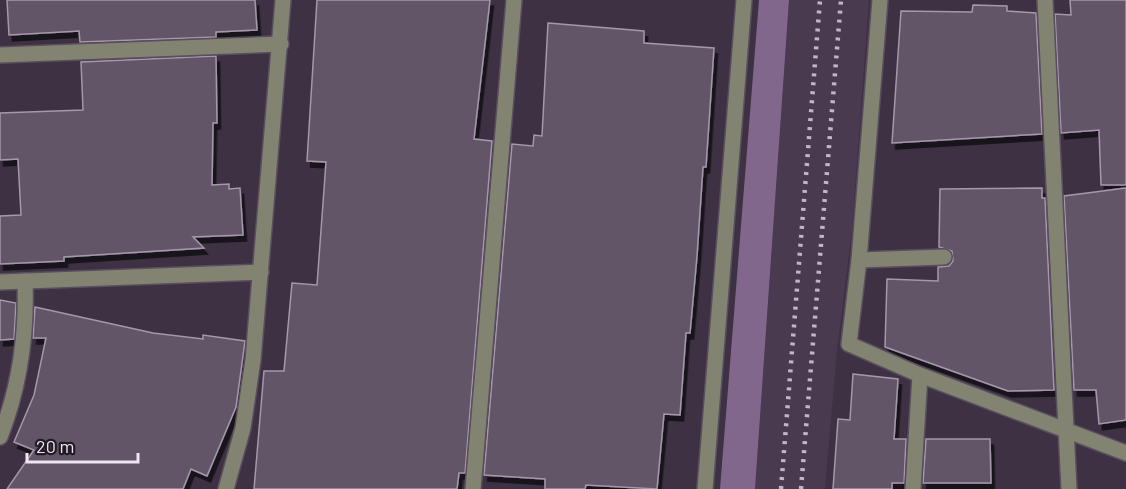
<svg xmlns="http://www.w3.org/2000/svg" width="1126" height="489" font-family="Barlow,sans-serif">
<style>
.built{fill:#493a50}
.forest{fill:#81678c}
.building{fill:#625567;stroke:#a697ac;stroke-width:1.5;filter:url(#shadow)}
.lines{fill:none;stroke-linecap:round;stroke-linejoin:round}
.minor-casing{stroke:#594e5f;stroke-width:18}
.minor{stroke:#828370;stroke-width:15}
.rail{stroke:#c0b7c4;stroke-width:4.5;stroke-dasharray:3 6;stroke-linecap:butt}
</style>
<defs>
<filter id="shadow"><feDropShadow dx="3.5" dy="6" stdDeviation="0" flood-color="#0009"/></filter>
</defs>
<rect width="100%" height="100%" fill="#3d3143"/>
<path class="built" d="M 789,0 L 869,0 L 852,230 L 837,350 L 825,489 L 755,489 Z"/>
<path class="forest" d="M 759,0 L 789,0 L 755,489 L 720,489 Z"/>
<g class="building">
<path d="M 7,0 L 255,0 L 257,30 L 216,32 L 216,37 L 80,42 L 79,31 L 9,35 Z"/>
<path d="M 317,0 L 490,0 L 474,139 L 492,141 L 465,473 L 459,473 L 457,489 L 254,489 L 264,371 L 284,371 L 292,283 L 317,285 L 326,162 L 307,161 Z"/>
<path d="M 1070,0 L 1126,0 L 1126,185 L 1101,185 L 1099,130 L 1061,133 L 1055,14 L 1071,15 Z"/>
<path d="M 973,5 L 1007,6 L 1007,11 L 1036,13 L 1042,134 L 892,143 L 901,11 L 972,12 Z"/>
<path d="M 548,23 L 644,31 L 644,43 L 714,48 L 706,167 L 703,167 L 697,256 L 690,333 L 686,333 L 680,415 L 664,414 L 657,489 L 586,485 L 585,489 L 545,489 L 545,479 L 484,475 L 512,144 L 533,146 L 534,135 L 542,136 Z"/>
<path d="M 216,56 L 217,123 L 213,123 L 212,185 L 229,184 L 229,189 L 240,188 L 243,235 L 193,237 L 204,248 L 64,257 L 64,261 L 0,264 L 0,216 L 21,215 L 18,159 L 0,160 L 0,113 L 83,110 L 81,62 Z"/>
<path d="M 1042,188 L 1042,198 L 1045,198 L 1054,390 L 1008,391 L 885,347 L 887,279 L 938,281 L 938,267 L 949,266 L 953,261 L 952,251 L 939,247 L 940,189 Z"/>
<path d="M 1126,188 L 1126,420 L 1099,424 L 1096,390 L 1074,390 L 1064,196 Z"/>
<path d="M 0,300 L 16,303 L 14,339 L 0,340 Z"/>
<path d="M 35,307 L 153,333 L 203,339 L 203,335 L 245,341 L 236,407 L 207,476 L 191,469 L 183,489 L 7,489 L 34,450 L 14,442 L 34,395 L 46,338 L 33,338 Z"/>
<path d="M 853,374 L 898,379 L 894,439 L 906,439 L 904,483 L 892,483 L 892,489 L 833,489 L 838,419 L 850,420 Z"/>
<path d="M 926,439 L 990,439 L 991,483 L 923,483 Z"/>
</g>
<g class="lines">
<g class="minor-casing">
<g id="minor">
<path d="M 880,0 L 859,260 L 849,344 L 920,375 L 1126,453"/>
<path d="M 1045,0 L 1069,489"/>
<path d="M 0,55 L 281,44"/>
<path d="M 859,260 L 944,257"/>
<path d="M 0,282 L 261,272"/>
<path d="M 0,437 C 20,386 27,335 25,281"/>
<path d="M 226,489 L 243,428 L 253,360 L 283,0"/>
<path d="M 473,489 L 514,0"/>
<path d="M 705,489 L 744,0"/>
<path d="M 913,489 L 920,375"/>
</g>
</g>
<use href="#minor" class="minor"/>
<g class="rail">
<path d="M 781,489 L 820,0"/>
<path d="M 801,489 L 841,0"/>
</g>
</g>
<path d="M27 453v9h111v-9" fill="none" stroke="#eee6f2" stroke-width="3"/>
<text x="36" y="453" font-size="18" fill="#eee6f2" stroke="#211c23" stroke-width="4.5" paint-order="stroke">20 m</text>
</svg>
